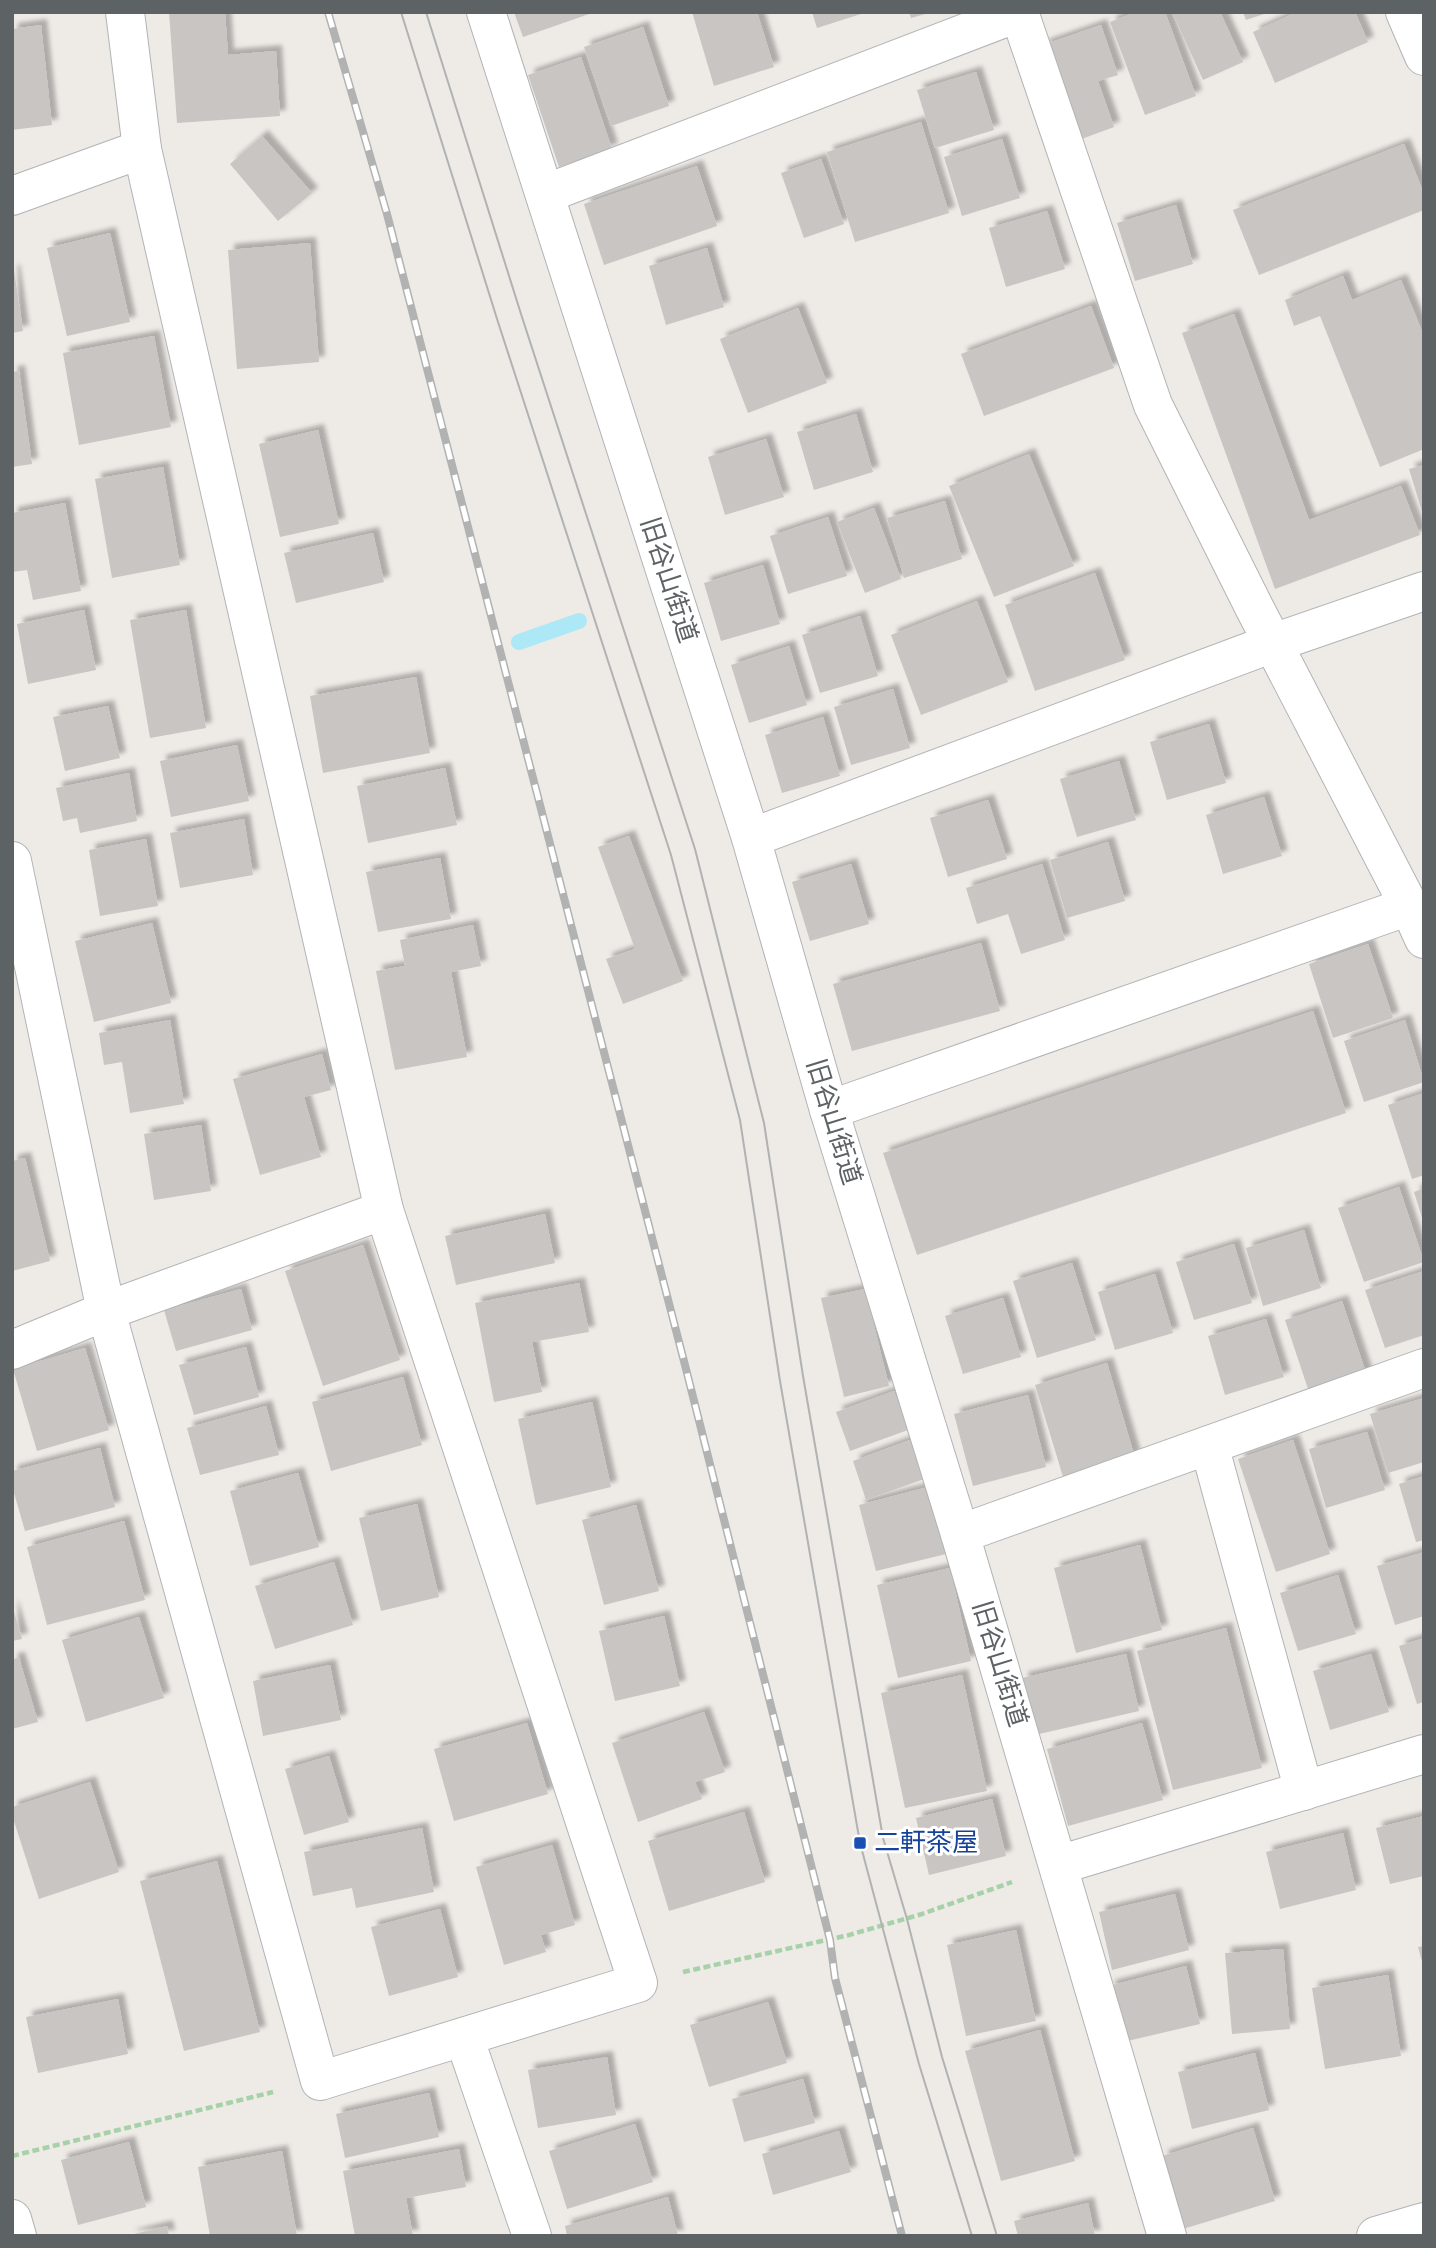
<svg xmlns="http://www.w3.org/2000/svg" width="1436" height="2248" font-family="'Sofia Sans Condensed','Noto Sans JP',sans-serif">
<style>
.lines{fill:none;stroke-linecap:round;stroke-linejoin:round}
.stream{stroke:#ade8f6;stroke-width:16}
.building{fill:#c9c5c2;filter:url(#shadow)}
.minor-casing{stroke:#b1b4b6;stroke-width:40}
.path{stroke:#a7d1a9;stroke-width:4.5;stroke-dasharray:7 3.5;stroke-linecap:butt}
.minor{stroke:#fff;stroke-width:38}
.tram{stroke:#b1b2b2;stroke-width:2}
.rail-casing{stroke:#b1b2b2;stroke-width:8}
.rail{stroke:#fff;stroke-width:5;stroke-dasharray:16;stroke-linecap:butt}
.transit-dot{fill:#1a4fb4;stroke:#fff;stroke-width:2.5}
.labels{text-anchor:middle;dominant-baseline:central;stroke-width:6;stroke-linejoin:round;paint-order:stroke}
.street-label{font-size:26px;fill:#5d6264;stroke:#fff}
.transit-label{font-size:26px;fill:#164399;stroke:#fff;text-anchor:start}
</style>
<defs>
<filter id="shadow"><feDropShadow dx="6" dy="-6" stdDeviation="2" flood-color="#0004"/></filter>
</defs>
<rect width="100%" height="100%" fill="#eeeae6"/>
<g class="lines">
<path class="stream" d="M 519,642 L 579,621"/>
</g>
<g class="building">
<path d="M 169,12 L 225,12 L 228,55 L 276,51 L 280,116 L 177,123 Z"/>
<path d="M 514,12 L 592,12 L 592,13 L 523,37 Z"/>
<path d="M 692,12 L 757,12 L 774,67 L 714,86 Z"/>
<path d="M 812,12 L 864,12 L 864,13 L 817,28 Z"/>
<path d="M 909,12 L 929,12 L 929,13 L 911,18 Z"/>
<path d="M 1136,12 L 1165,12 L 1196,96 L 1145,115 L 1110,22 Z"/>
<path d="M 1172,12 L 1220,12 L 1243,62 L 1203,80 Z"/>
<path d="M 1243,12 L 1267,12 L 1267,13 L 1246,20 Z"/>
<path d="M 1297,12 L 1355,12 L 1368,42 L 1275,83 L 1253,32 Z"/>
<path d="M 41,25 L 52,125 L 12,130 L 12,29 Z"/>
<path d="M 1101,25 L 1118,75 L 1098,81 L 1114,127 L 1076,141 L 1043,45 Z"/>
<path d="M 643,27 L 669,106 L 611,126 L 584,47 Z"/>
<path d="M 581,57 L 612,149 L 559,167 L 528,75 Z"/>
<path d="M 976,72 L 994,130 L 935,148 L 917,90 Z"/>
<path d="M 921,122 L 949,213 L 855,242 L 827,152 Z"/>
<path d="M 262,136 L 312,193 L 278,221 L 230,164 Z"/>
<path d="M 1002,139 L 1020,198 L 962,216 L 944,157 Z"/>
<path d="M 1404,144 L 1424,194 L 1424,210 L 1259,275 L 1233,210 Z"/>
<path d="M 821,159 L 844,224 L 804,238 L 781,173 Z"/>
<path d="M 697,166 L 717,226 L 604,265 L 584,204 Z"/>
<path d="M 1176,205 L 1193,264 L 1135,281 L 1117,223 Z"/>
<path d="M 1047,211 L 1065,269 L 1006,287 L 989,228 Z"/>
<path d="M 110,233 L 130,322 L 67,336 L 47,248 Z"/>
<path d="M 310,243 L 319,362 L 237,369 L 228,250 Z"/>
<path d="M 707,248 L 724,307 L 666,325 L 649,266 Z"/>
<path d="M 14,270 L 23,331 L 12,333 L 12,271 Z"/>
<path d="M 1343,276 L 1352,300 L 1401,280 L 1424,336 L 1424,449 L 1380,467 L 1320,316 L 1294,326 L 1285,300 Z"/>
<path d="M 1091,306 L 1114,368 L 984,416 L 961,354 Z"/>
<path d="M 798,308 L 827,383 L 748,413 L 720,339 Z"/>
<path d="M 1234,314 L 1309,520 L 1401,486 L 1420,535 L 1275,589 L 1182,333 Z"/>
<path d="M 154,336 L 171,427 L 79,445 L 63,353 Z"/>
<path d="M 19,371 L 32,464 L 12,467 L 12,372 Z"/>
<path d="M 856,414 L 873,472 L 814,490 L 797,432 Z"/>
<path d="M 318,430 L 339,524 L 280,537 L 259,444 Z"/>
<path d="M 766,439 L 784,497 L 725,515 L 708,457 Z"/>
<path d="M 1029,454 L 1074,566 L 994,597 L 949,486 Z"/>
<path d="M 1424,465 L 1424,515 L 1423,515 L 1409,469 Z"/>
<path d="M 163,467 L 180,565 L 112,578 L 95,479 Z"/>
<path d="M 945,501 L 962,559 L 904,578 L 887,518 Z"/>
<path d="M 65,503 L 81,591 L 33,600 L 27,570 L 12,572 L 12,513 Z"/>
<path d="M 874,508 L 901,579 L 865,593 L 837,522 Z"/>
<path d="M 828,517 L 847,576 L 788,594 L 770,536 Z"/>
<path d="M 373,533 L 384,582 L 296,603 L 284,553 Z"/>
<path d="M 763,565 L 780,624 L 721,641 L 704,583 Z"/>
<path d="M 1095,573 L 1125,660 L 1035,691 L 1005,605 Z"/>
<path d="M 977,601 L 1008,682 L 921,715 L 891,635 Z"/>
<path d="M 84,610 L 96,670 L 28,684 L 17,624 Z"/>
<path d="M 186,610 L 206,728 L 150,738 L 130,620 Z"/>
<path d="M 860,616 L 878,676 L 820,693 L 802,635 Z"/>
<path d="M 789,646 L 807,705 L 749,723 L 731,665 Z"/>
<path d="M 416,677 L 430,753 L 323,773 L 310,696 Z"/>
<path d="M 893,689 L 910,748 L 851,765 L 834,707 Z"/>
<path d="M 108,706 L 120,758 L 65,771 L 53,717 Z"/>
<path d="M 823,717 L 840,776 L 782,793 L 765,735 Z"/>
<path d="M 1209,724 L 1226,783 L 1167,800 L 1150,742 Z"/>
<path d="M 237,745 L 249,801 L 171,817 L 160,761 Z"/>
<path d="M 1119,761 L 1136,820 L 1077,837 L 1060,779 Z"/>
<path d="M 445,768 L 457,825 L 368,843 L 357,786 Z"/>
<path d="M 129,773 L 137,821 L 80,833 L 77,818 L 63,821 L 56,788 Z"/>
<path d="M 1264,797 L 1282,856 L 1223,874 L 1206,815 Z"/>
<path d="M 988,800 L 1007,859 L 948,877 L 930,818 Z"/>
<path d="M 244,819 L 253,875 L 180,888 L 170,833 Z"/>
<path d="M 629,836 L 683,981 L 623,1004 L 606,959 L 635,949 L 598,847 Z"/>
<path d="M 146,839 L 158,906 L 100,916 L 89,850 Z"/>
<path d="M 1108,842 L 1125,901 L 1067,918 L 1050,860 Z"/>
<path d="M 440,858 L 451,919 L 378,932 L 366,872 Z"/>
<path d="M 851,864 L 869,924 L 810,941 L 792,882 Z"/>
<path d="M 1042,864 L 1065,940 L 1021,954 L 1008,914 L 977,924 L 966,888 Z"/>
<path d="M 152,923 L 171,1003 L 94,1022 L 75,941 Z"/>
<path d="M 473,925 L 481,966 L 451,972 L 467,1057 L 395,1070 L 376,971 L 405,966 L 400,940 Z"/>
<path d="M 981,943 L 1000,1011 L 852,1051 L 833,984 Z"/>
<path d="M 1368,944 L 1393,1018 L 1333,1038 L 1309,964 Z"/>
<path d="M 1313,1011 L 1346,1113 L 917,1255 L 883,1153 Z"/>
<path d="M 170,1020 L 184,1104 L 130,1113 L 122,1062 L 104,1065 L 99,1033 Z"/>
<path d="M 1405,1020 L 1424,1082 L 1364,1102 L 1344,1041 Z"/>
<path d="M 322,1054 L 331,1090 L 304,1097 L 321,1157 L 260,1175 L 233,1079 Z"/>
<path d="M 1424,1093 L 1424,1175 L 1412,1179 L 1388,1105 Z"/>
<path d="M 201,1125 L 211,1191 L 154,1200 L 144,1134 Z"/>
<path d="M 25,1158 L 50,1261 L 12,1271 L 12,1161 Z"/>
<path d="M 1399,1187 L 1424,1262 L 1364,1282 L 1338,1208 Z"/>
<path d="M 1424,1188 L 1424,1221 L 1423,1221 L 1414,1192 Z"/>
<path d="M 545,1214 L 555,1263 L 456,1285 L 445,1236 Z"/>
<path d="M 1304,1230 L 1321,1288 L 1263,1306 L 1246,1248 Z"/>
<path d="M 1234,1244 L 1252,1303 L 1194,1320 L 1176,1262 Z"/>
<path d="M 363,1245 L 400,1360 L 323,1386 L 285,1271 Z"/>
<path d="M 1072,1263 L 1096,1340 L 1037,1358 L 1013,1281 Z"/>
<path d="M 1424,1271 L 1424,1335 L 1385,1348 L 1365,1290 Z"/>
<path d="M 1155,1274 L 1173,1333 L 1115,1350 L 1098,1292 Z"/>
<path d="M 579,1283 L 589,1332 L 532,1342 L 542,1392 L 494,1402 L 475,1303 Z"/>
<path d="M 241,1289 L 252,1330 L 176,1351 L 164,1310 Z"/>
<path d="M 865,1289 L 889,1386 L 844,1397 L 821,1298 Z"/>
<path d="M 1003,1298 L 1021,1357 L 963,1374 L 945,1316 Z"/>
<path d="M 1342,1301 L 1367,1376 L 1310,1395 L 1285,1320 Z"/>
<path d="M 1266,1319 L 1284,1377 L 1225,1395 L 1208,1336 Z"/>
<path d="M 246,1347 L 259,1397 L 194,1415 L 179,1365 Z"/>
<path d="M 85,1348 L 109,1430 L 37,1451 L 13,1369 Z"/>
<path d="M 1107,1363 L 1135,1458 L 1064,1480 L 1035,1385 Z"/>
<path d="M 403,1377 L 422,1445 L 331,1471 L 312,1402 Z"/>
<path d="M 894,1391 L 908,1430 L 850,1451 L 836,1412 Z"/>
<path d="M 1028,1395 L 1046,1467 L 973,1486 L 954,1414 Z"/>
<path d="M 1424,1398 L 1424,1462 L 1388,1473 L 1370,1414 Z"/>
<path d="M 592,1402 L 611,1487 L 536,1505 L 518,1419 Z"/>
<path d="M 266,1406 L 279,1455 L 200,1475 L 187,1428 Z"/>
<path d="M 1367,1432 L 1385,1490 L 1326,1508 L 1309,1449 Z"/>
<path d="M 910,1440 L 924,1479 L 866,1500 L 853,1461 Z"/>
<path d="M 1293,1440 L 1330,1554 L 1276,1572 L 1238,1459 Z"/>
<path d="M 100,1448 L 115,1507 L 25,1531 L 12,1486 L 12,1471 Z"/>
<path d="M 298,1473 L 319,1547 L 250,1566 L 230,1491 Z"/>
<path d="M 1424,1476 L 1424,1540 L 1416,1542 L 1399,1484 Z"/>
<path d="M 928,1487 L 946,1554 L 876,1571 L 859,1505 Z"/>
<path d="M 417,1504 L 439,1597 L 381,1611 L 359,1518 Z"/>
<path d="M 636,1505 L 659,1591 L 604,1605 L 582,1520 Z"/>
<path d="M 124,1521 L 145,1600 L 47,1625 L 27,1547 Z"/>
<path d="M 1140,1545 L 1162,1630 L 1076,1653 L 1054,1568 Z"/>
<path d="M 1424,1552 L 1424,1616 L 1395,1625 L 1377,1566 Z"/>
<path d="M 334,1562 L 353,1625 L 275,1649 L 255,1586 Z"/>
<path d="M 950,1568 L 971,1661 L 898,1678 L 877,1585 Z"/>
<path d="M 1338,1575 L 1356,1634 L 1298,1651 L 1280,1593 Z"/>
<path d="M 12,1605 L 22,1639 L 12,1641 Z"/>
<path d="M 664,1616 L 680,1686 L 615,1701 L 599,1631 Z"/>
<path d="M 139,1617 L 164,1698 L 86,1722 L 62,1640 Z"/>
<path d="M 1226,1628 L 1262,1768 L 1173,1790 L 1137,1651 Z"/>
<path d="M 1424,1638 L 1424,1702 L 1417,1704 L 1399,1646 Z"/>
<path d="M 1126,1654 L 1139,1711 L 1035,1735 L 1022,1678 Z"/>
<path d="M 1371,1654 L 1389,1712 L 1330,1730 L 1313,1671 Z"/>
<path d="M 19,1658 L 38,1722 L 12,1729 L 12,1659 Z"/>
<path d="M 330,1665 L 341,1720 L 263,1736 L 253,1681 Z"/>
<path d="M 962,1675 L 987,1791 L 905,1808 L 881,1693 Z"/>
<path d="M 704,1712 L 725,1772 L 695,1782 L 702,1799 L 638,1822 L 612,1743 Z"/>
<path d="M 527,1723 L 548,1794 L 454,1821 L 434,1749 Z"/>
<path d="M 1142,1723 L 1163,1800 L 1068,1826 L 1047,1749 Z"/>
<path d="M 329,1756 L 349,1822 L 304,1835 L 285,1769 Z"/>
<path d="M 90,1782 L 119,1872 L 39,1899 L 12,1815 L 12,1807 Z"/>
<path d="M 992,1799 L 1006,1856 L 929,1875 L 916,1818 Z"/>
<path d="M 744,1812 L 765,1882 L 669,1911 L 648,1841 Z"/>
<path d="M 1424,1816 L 1424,1876 L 1390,1884 L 1376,1828 Z"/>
<path d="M 422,1828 L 434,1892 L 356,1908 L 352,1888 L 313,1896 L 304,1852 Z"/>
<path d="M 1343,1833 L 1356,1890 L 1280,1909 L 1266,1852 Z"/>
<path d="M 552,1845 L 575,1925 L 541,1935 L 546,1952 L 504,1965 L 476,1867 Z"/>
<path d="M 217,1861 L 260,2032 L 184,2051 L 140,1881 Z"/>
<path d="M 1175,1894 L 1189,1950 L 1112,1970 L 1099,1912 Z"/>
<path d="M 440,1909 L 458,1977 L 389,1996 L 371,1927 Z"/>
<path d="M 1016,1930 L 1036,2021 L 966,2036 L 947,1945 Z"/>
<path d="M 1424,1946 L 1424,1965 L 1423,1965 L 1418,1947 Z"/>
<path d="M 1283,1949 L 1290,2029 L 1232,2034 L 1225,1953 Z"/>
<path d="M 1186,1966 L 1200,2024 L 1123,2042 L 1109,1986 Z"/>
<path d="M 1388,1975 L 1401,2056 L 1325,2069 L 1312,1988 Z"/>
<path d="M 118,1999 L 128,2054 L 38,2073 L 26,2017 Z"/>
<path d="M 768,2002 L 787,2063 L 709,2087 L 690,2025 Z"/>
<path d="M 1040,2030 L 1075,2161 L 1001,2181 L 965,2051 Z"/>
<path d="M 1255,2053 L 1269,2110 L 1192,2129 L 1178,2072 Z"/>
<path d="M 607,2057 L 616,2115 L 538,2128 L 528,2070 Z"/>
<path d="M 803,2079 L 815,2123 L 744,2142 L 732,2099 Z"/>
<path d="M 429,2093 L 439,2137 L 345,2158 L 336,2114 Z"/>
<path d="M 635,2124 L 653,2182 L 567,2209 L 549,2151 Z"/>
<path d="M 1253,2128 L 1275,2201 L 1183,2229 L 1162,2156 Z"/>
<path d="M 839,2131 L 851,2172 L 773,2195 L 762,2154 Z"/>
<path d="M 129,2142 L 146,2207 L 78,2225 L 61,2160 Z"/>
<path d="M 459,2149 L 466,2187 L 406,2198 L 413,2236 L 355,2236 L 343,2171 Z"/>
<path d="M 282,2151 L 297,2236 L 210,2236 L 198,2167 Z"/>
<path d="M 668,2197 L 678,2236 L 567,2236 L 565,2226 Z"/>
<path d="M 1088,2203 L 1095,2236 L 1018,2236 L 1014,2221 Z"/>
<path d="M 167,2226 L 169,2236 L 130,2236 L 130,2235 Z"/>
</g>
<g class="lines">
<g class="minor-casing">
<g id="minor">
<path d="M 486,12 L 751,838 L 829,1110 L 960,1534 L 1167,2236"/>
<path d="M 1019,12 L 1153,405 L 1254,607 L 1409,906 L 1424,939"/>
<path d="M 1405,12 L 1424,56"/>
<path d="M 545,194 L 1020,12"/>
<path d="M 12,196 L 142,149"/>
<path d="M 751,838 L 1273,643 L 1424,591"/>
<path d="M 12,861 L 106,1311 L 320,2081 L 638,1983 L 384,1210 L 142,149 L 125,12"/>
<path d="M 829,1110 L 1409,906"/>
<path d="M 12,1350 L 106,1311 L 384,1210"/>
<path d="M 1209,1445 L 1304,1791"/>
<path d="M 960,1534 L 1424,1368"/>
<path d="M 1059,1865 L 1424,1754"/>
<path d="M 464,2037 L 532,2236"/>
<path d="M 12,2219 L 17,2236"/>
<path d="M 1376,2236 L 1424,2222"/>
</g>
</g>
<g class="path">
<path d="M 683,1972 L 849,1935 L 922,1914 L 1012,1882"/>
<path d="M 12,2156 L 273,2092"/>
</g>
<use href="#minor" class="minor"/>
<g class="tram">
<path d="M 401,12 L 498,322 L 671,855 L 740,1120 L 780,1381 L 860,1843 L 919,2064 L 972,2236"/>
<path d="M 426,12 L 521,314 L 695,849 L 764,1123 L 803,1376 L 883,1838 L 907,1919 L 942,2057 L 997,2236"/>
</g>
<g class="rail-casing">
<path id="rail" d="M 328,12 L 387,214 L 686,1369 L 830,1940 L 835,1978 L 902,2236"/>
</g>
<use href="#rail" class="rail"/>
</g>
<rect class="transit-dot" x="853" y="1836" width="14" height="14" rx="3.5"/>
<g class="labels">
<g class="street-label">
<text transform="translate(668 580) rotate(72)">旧谷山街道</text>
<text transform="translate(833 1122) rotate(73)">旧谷山街道</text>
<text transform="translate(999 1664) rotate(73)">旧谷山街道</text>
</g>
<g class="transit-label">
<text x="874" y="1843">二軒茶屋</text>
</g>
</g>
<rect width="1436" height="2248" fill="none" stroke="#5d6264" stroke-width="28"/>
</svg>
